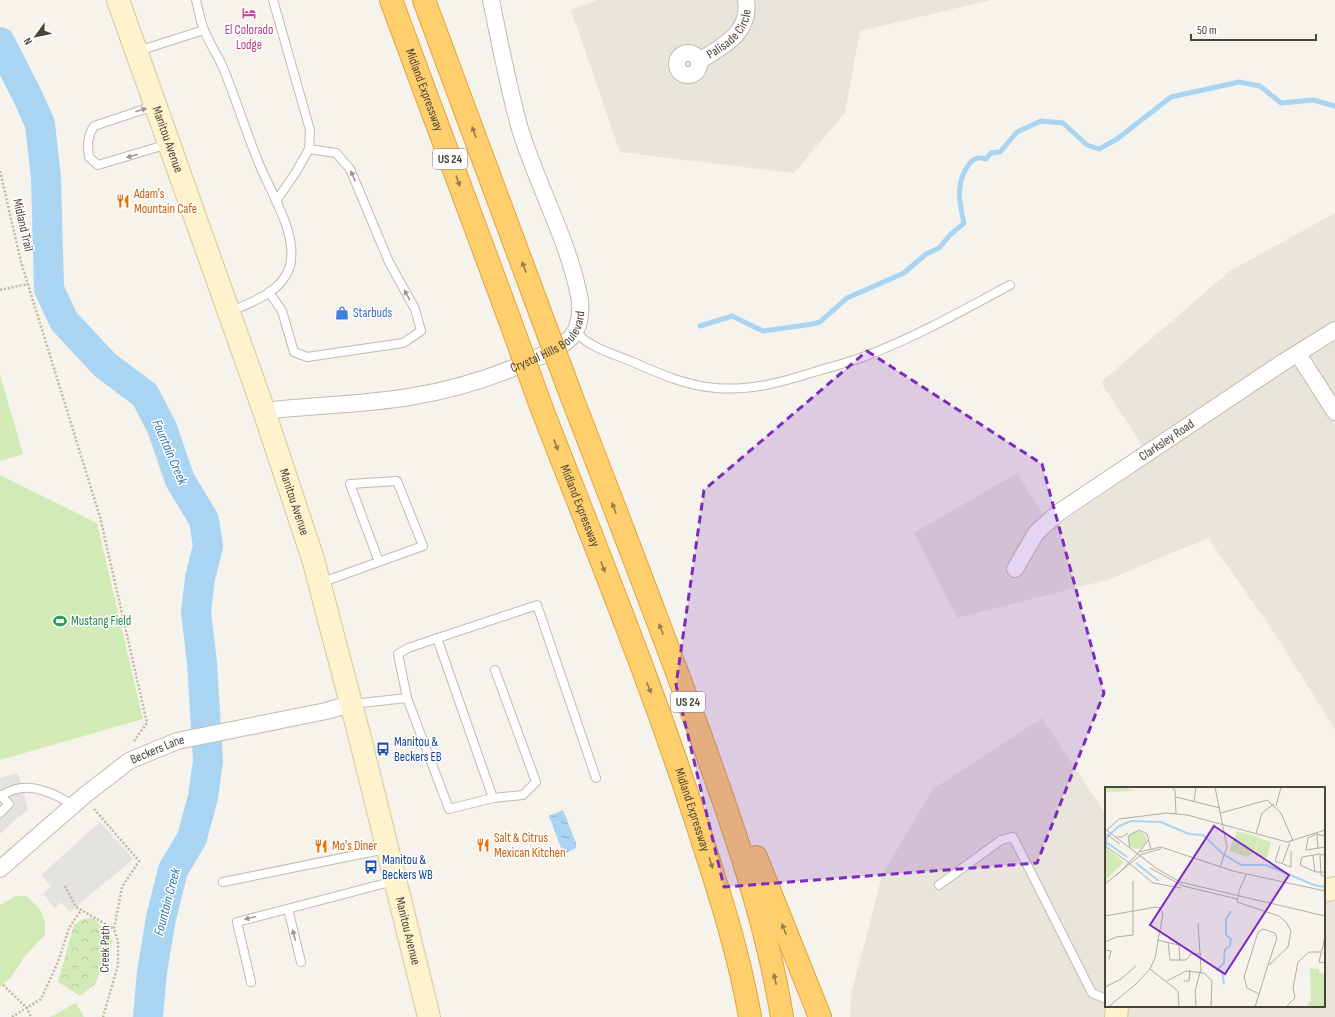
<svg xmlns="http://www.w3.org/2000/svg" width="1335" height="1017" font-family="'Sofia Sans Condensed',sans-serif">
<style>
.residential{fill:#eae5da}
.grass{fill:#d2eab5}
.forest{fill:url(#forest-crowns)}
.parking{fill:#e5e3e0}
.water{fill:url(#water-ripples)}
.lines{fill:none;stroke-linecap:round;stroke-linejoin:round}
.stream{stroke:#a9d4f2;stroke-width:5}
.river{stroke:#a9d4f2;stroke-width:30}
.lane-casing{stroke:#c2bbae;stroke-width:10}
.street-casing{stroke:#c2bbae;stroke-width:18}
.secondary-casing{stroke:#d6c79b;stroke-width:24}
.highway-casing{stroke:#e0a43c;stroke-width:24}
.path{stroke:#c4b79f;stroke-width:2.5;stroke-dasharray:2 2;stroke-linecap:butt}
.lane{stroke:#fff;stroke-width:8}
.street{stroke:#fff;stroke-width:16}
.secondary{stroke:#fff3cd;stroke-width:22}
.highway{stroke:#ffcf6e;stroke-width:22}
.highway-bridge-casing{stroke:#e0a43c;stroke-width:24;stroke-linecap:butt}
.highway-bridge{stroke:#ffcf6e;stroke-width:22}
.oneway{fill:#9c9892}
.oneway2{fill:#937c4e}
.marked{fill:#7b2cbf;fill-opacity:0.2;stroke:#7b2cbf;stroke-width:3;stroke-dasharray:8 5;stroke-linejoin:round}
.labels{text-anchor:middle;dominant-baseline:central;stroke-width:3;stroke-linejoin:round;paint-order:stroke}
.shield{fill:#fff;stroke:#817c74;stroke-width:1}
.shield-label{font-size:12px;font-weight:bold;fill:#4b4439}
.hotel-label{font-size:13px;fill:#b23c85;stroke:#fff}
.street-label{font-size:13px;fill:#4b4439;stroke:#fff}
.food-label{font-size:13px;fill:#c56008;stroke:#fff;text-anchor:start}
.shop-label{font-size:13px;fill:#366cbe;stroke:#fff;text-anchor:start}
.leisure-label{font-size:13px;fill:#27864d;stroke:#fff;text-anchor:start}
.transit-label{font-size:13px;fill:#164399;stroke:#fff;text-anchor:start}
.water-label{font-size:14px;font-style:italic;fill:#2e7ab2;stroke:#fff}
.inset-river{fill:none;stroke:#a9d4f2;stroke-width:2}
.inset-road{fill:none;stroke:#b2ada4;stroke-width:1}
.view{fill:#7b2cbf;fill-opacity:0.15;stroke:#7b2cbf;stroke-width:2}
.inset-edge{fill:none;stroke:#4b4439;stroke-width:2}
</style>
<defs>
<pattern id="forest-crowns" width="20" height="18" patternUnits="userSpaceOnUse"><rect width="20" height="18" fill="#d2eab5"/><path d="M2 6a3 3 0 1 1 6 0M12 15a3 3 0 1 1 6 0" fill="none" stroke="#b6ca9c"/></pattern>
<pattern id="water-ripples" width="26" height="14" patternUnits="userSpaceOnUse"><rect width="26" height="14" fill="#a9d4f2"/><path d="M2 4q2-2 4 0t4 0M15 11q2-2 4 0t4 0" fill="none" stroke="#8caec5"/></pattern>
</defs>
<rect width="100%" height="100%" fill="#f6f3ec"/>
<g class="residential">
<path d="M 597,0 L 991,0 L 860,31 L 845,113 L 794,173 L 620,152 L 571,10 Z"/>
<path d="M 1335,213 L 1335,729 L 1271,628 L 1208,538 L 1107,580 L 957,618 L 914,533 L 1017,473 L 1052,529 L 1152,461 L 1101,382 L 1230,271 Z"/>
<path d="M 1042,718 L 1106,815 L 1106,1006 L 1324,1006 L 1324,902 L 1335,899 L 1335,1017 L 850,1017 L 851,995 L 882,875 L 933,789 Z"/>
</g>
<g class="grass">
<path d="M 0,375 L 23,454 L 0,461 Z"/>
<path d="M 0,475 L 97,523 L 143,719 L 0,760 Z"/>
<path d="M 16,896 L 27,896 C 42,911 46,913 45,935 L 24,957 L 12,976 L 0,987 L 0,905 Z"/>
<path d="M 76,1003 L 84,1017 L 50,1017 Z"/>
</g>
<path class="forest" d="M 94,918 L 113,941 L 95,984 L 80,996 L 58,982 L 74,925 L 83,919 Z"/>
<g class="parking">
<path d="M 18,773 L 28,809 L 0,834 L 0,778 Z"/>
<path d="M 100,822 L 133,859 L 70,912 L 61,902 L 55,908 L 43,894 L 51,886 L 41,875 Z"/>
</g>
<path class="water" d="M 563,810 L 576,843 L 576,848 L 566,853 L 561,848 L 549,816 Z"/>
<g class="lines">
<path class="stream" d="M 700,326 L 732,316 L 763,331 L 813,324 L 820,322 L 847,298 L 904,273 L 926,254 L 939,248 L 950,235 L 964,223 C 959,202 955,181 970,163 C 975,157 980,157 986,159 L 991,153 L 1000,152 L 1017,132 L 1041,121 L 1063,123 L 1087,145 L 1099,149 L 1117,139 L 1171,97 L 1239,82 L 1260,86 L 1281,103 L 1313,100 L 1335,106"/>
<path class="river" d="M 0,42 L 28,97 L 40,124 L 46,178 L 49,289 L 64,321 L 105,365 L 145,395 L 162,428 L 180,480 L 204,520 L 208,546 L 200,578 L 196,612 L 202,663 L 208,761 L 203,797 L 192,838 L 173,870 L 161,918 L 152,972 L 148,1017"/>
<g class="lane-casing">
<g id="lane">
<path d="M 196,0 C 199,11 200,22 205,32 C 210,45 219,57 224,70 C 237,102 247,135 260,166 C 272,195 300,238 289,269 C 280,293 250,303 229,312"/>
<path d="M 273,0 L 310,130 L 309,149 L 296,172 L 276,201"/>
<path d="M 138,51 L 204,30"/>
<path d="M 154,106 L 94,126 C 87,136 87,146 89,157 L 98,165 L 168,144"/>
<path d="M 269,292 L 282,311 L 294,352 L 307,357 L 403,343 L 421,331 L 415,309 L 389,262 L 350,169 L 336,153 L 309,149"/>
<path d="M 575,331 C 589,348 614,354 633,362 C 660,374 687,386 716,388 C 751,391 782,382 814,372 C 830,367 847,363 863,357 C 914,338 962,311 1010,285"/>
<path d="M 320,583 L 423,546 L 397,481 L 350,484 L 379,562"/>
<path d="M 437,638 L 493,798"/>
<path d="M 407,698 L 398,654 L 408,648 L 537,605 L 596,778"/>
<path d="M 352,704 L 407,698 L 449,809 L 493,798 L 523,795 L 536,782 L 495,670"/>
<path d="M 0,795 L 9,804 L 0,813"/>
<path d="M 2,796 C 24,779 53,792 74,806"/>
<path d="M 223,882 L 386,849"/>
<path d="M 939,885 L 1001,840 L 1013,837 L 1092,993 L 1106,999"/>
<path d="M 288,909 L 301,962"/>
<path d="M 251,982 L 237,922 L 394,881"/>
</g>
</g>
<g class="street-casing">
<g id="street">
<circle cx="688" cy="64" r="11"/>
<path id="s1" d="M 699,61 C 723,46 751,33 746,0"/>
<path d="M 1298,354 L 1335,412"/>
<path id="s2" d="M 264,411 C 312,405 361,405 409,397 C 452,390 495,377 534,359 C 549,352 571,344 577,328 C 580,319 581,310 580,301 C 570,243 537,185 520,129 C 508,87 500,43 491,0"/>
<path id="s3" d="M 1015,569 L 1036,533 L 1058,513 L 1282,363 L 1335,330"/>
<path id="s4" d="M 0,869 L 85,795 L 129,761 L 177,741 L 326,711 L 351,704"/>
</g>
</g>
<g class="secondary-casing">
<g id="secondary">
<path id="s5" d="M 118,0 L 264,411 L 313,559 L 359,734 L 429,1017"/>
<path d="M 1324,891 L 1335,888"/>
<path d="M 1116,1017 L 1117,1006"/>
</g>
</g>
<g class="highway-casing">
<g id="highway">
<path id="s6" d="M 391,0 L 509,318"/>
<path d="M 424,0 L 537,304"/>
<path d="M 571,395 C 614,506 657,617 698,729 C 732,823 766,918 782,1017"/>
<path id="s7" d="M 542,409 C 596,548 653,687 699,830 C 719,892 739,953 750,1017"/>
<path d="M 756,857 L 820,1017"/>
</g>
</g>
<g class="path">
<path d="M 0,171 L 21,262 L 100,517 L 147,723 L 134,741"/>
<path d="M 0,290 L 28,284"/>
<path d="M 94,809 L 139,861 L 122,887 L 114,929 L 118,941 L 118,965 L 103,1017"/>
<path d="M 65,886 L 76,907 L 114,929"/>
<path d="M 3,985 L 27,1008 L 31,1017"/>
<path d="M 12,1017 L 41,999 L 58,962 L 69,928 L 81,910"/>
</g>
<use href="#lane" class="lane"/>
<use href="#street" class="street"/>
<use href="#secondary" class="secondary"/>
<use href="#highway" class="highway"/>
<g class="highway-bridge-casing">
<g id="highway-bridge">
<path d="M 537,304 L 571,395"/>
<path d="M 509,318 L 542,409"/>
</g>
</g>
<use href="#highway-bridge" class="highway-bridge"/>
</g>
<defs><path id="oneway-solid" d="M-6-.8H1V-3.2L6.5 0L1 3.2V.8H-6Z"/></defs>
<g class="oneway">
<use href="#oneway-solid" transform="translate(141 110) rotate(-18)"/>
<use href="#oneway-solid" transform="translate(132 156) rotate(164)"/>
<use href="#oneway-solid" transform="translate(353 176) rotate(-113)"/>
<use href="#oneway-solid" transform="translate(407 295) rotate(-119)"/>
<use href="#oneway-solid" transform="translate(250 918) rotate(166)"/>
<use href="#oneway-solid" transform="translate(294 935) rotate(-104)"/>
</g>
<g class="oneway2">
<use href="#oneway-solid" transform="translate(474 132) rotate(-110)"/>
<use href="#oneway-solid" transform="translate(458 181) rotate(70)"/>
<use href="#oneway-solid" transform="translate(524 267) rotate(-110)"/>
<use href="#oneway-solid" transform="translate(556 445) rotate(69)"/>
<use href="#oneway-solid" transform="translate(614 508) rotate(-111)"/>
<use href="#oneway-solid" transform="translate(603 567) rotate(69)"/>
<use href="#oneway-solid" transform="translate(661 629) rotate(-111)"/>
<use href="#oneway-solid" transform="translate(649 688) rotate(69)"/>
<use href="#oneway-solid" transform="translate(711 863) rotate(72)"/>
<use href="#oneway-solid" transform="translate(784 929) rotate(-111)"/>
<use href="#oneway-solid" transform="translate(775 979) rotate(-102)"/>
</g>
<path class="marked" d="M 867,351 L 1042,464 L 1104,693 L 1037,863 L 724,887 L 676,685 L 704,490 Z"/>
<defs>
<g id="hotel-bare" transform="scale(1.08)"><path d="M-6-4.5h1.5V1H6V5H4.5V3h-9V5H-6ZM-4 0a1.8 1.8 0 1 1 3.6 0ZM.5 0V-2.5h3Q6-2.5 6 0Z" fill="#d1479c" stroke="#fff" stroke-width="2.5" paint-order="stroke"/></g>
<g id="restaurant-bare" transform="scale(1.08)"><path d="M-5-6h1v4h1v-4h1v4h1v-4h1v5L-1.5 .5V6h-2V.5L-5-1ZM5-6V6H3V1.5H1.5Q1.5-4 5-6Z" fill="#e8710a" stroke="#fff" stroke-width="2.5" paint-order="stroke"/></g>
<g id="shop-bare" transform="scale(1.08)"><path d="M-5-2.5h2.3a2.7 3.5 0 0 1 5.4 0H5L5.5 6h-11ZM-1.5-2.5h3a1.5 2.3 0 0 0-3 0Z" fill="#3f7fe0" stroke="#fff" stroke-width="2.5" paint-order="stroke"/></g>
<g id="stadium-bare" transform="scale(1.08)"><path d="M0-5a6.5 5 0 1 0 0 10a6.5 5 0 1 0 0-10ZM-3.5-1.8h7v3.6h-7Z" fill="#2e9e5b" stroke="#fff" stroke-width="2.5" paint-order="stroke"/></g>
<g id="bus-bare" transform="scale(1.08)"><path d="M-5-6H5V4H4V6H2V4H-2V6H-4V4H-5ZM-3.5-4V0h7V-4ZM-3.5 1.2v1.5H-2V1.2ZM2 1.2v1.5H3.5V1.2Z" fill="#1a4fb4" stroke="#fff" stroke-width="2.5" paint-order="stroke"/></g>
</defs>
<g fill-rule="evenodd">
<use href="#hotel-bare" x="249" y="13"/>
<use href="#restaurant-bare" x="123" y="201"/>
<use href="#shop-bare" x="342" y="313"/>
<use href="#stadium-bare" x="60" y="621"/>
<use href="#bus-bare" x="383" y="749"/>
<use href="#restaurant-bare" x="483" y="845"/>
<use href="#restaurant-bare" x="321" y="846"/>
<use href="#bus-bare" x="371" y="867"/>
</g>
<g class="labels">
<g class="shield">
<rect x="433" y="149" width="34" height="20" rx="3"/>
<rect x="671" y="692" width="34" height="20" rx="3"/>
</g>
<g class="shield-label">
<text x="450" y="159">US 24</text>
<text x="688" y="702">US 24</text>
</g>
<g class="hotel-label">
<text x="249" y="30">El Colorado<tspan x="249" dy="15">Lodge</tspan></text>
</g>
<g class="street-label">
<text stroke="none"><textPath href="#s1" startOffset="42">Palisade Circle</textPath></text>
<text stroke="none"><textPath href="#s6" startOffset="96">Midland Expressway</textPath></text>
<text stroke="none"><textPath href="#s5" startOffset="148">Manitou Avenue</textPath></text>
<text transform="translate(23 225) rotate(77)">Midland Trail</text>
<text stroke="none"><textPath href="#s2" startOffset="300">Crystal Hills Boulevard</textPath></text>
<text stroke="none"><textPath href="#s3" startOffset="202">Clarksley Road</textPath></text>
<text stroke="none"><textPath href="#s5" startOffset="532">Manitou Avenue</textPath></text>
<text stroke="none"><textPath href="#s7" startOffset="104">Midland Expressway</textPath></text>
<text stroke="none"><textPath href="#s4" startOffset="199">Beckers Lane</textPath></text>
<text stroke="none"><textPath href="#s7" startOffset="428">Midland Expressway</textPath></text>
<text stroke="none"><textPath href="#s5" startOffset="976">Manitou Avenue</textPath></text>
<text transform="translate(105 949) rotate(-89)">Creek Path</text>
</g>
<g class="food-label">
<text x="134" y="194">Adam's<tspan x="134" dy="15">Mountain Cafe</tspan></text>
<text x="494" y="838">Salt &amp; Citrus<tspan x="494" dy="15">Mexican Kitchen</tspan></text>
<text x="332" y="846">Mo's Diner</text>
</g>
<g class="shop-label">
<text x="353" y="313">Starbuds</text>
</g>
<g class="leisure-label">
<text x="71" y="621">Mustang Field</text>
</g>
<g class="transit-label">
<text x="394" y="742">Manitou &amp;<tspan x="394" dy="15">Beckers EB</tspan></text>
<text x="382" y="860">Manitou &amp;<tspan x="382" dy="15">Beckers WB</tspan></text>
</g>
<g class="water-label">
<text transform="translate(170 452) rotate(67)">Fountain Creek</text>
<text transform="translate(167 902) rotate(-75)">Fountain Creek</text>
</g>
</g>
<g transform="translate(1105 787)">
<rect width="220" height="220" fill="#f6f3ec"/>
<path d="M 132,44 L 154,50 L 150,65 L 141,70 L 124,64 ZM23 53a9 9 0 1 1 18 0a9 9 0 1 1-18 0ZM 154,51 L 166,55 L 162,71 L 150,68 Z" fill="#d2eab5"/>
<path d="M 0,0 L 18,0 L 31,4 L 0,5 ZM 0,60 L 19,75 L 0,94 ZM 205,181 L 214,182 L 214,185 L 220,187 L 220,220 L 202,220 L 206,213 Z" fill="#d2eab5"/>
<path class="inset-river" d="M 1,55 L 22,70M 0,68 L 2,50 L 14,39 L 26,34 L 56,35 L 84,47 L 98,48 L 118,67 L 136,78 L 161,78 L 209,98 L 220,100M 31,76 L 54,94M 119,197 L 117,185 L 112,183 L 119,176 L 120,162 L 125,159 L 126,152 L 121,148 L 121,132 L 126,124"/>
<path class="inset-road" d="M 66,0 L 70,3 L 71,27M 110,0 L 122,60 L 115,80M 71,10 L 115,21M 89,14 L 91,0M 171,19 L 176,0M 116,26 L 162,13 L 176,26 L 188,54M 0,42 L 51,81 L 75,95 L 220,129M 2,43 L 14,32 L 62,26 L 82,28 L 182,55 L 220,43M 0,46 L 15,57M 151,47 L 157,26 L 169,17M 212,48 L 213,62M 220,49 L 211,47 L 203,51 L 201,63 L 220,60M 10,50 L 17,50 L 23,46M 0,59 L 23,75M 175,59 L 170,74 L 186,80 L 186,64M 25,61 L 23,49 L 34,43 L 42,47 L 46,63M 34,65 L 43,53M 215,67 L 197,70 L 195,78 L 211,85 L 220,85M 220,67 L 215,68 L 216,88 L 220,90M 208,69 L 210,85M 23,75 L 48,96 L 76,101M 177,77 L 185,55M 45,81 L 78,99 L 132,112M 12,88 L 34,65 L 56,60 L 128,84 L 220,104M 141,88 L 134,104 L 132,115 L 174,129 L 181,135 L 186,144 L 183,160 L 164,178M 0,97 L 37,67 L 56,62M 0,129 L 51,120 L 55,121 L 58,127 L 50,171 L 45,182 L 30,198 L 3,220M 220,150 L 214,175 L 220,176M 52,153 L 74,158 L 75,174M 0,155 L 11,150 L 28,148 L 28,94M 63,155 L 65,173 L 81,173 L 86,167 L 96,167M 0,163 L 6,164 L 4,172M 45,182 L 73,204 L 74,220M 62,194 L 81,184 L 99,186 L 107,194 L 106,220M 79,194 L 84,194 L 85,183M 0,200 L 16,192 L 31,179M 91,220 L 90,204 L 96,182 L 93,136M 150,220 L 154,207 L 163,178 L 172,151 L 170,146 L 158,142 L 153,145 L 139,190 L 142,201 L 154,207M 181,220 L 190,211 L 188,201 L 193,175 L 204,165 L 216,165"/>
<path class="view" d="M 109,39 L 184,88 L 120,187 L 45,138 Z"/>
<rect width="220" height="220" class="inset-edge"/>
</g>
<g transform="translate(36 36) rotate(237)" stroke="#ffffff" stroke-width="3" paint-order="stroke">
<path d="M0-3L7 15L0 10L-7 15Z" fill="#4b4439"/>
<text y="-6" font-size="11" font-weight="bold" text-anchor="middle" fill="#4b4439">N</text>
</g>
<path d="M1191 34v6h125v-6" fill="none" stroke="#4b4439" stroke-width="2"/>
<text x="1197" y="34" font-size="12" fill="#4b4439" stroke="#ffffff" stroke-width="3" paint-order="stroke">50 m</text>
</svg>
